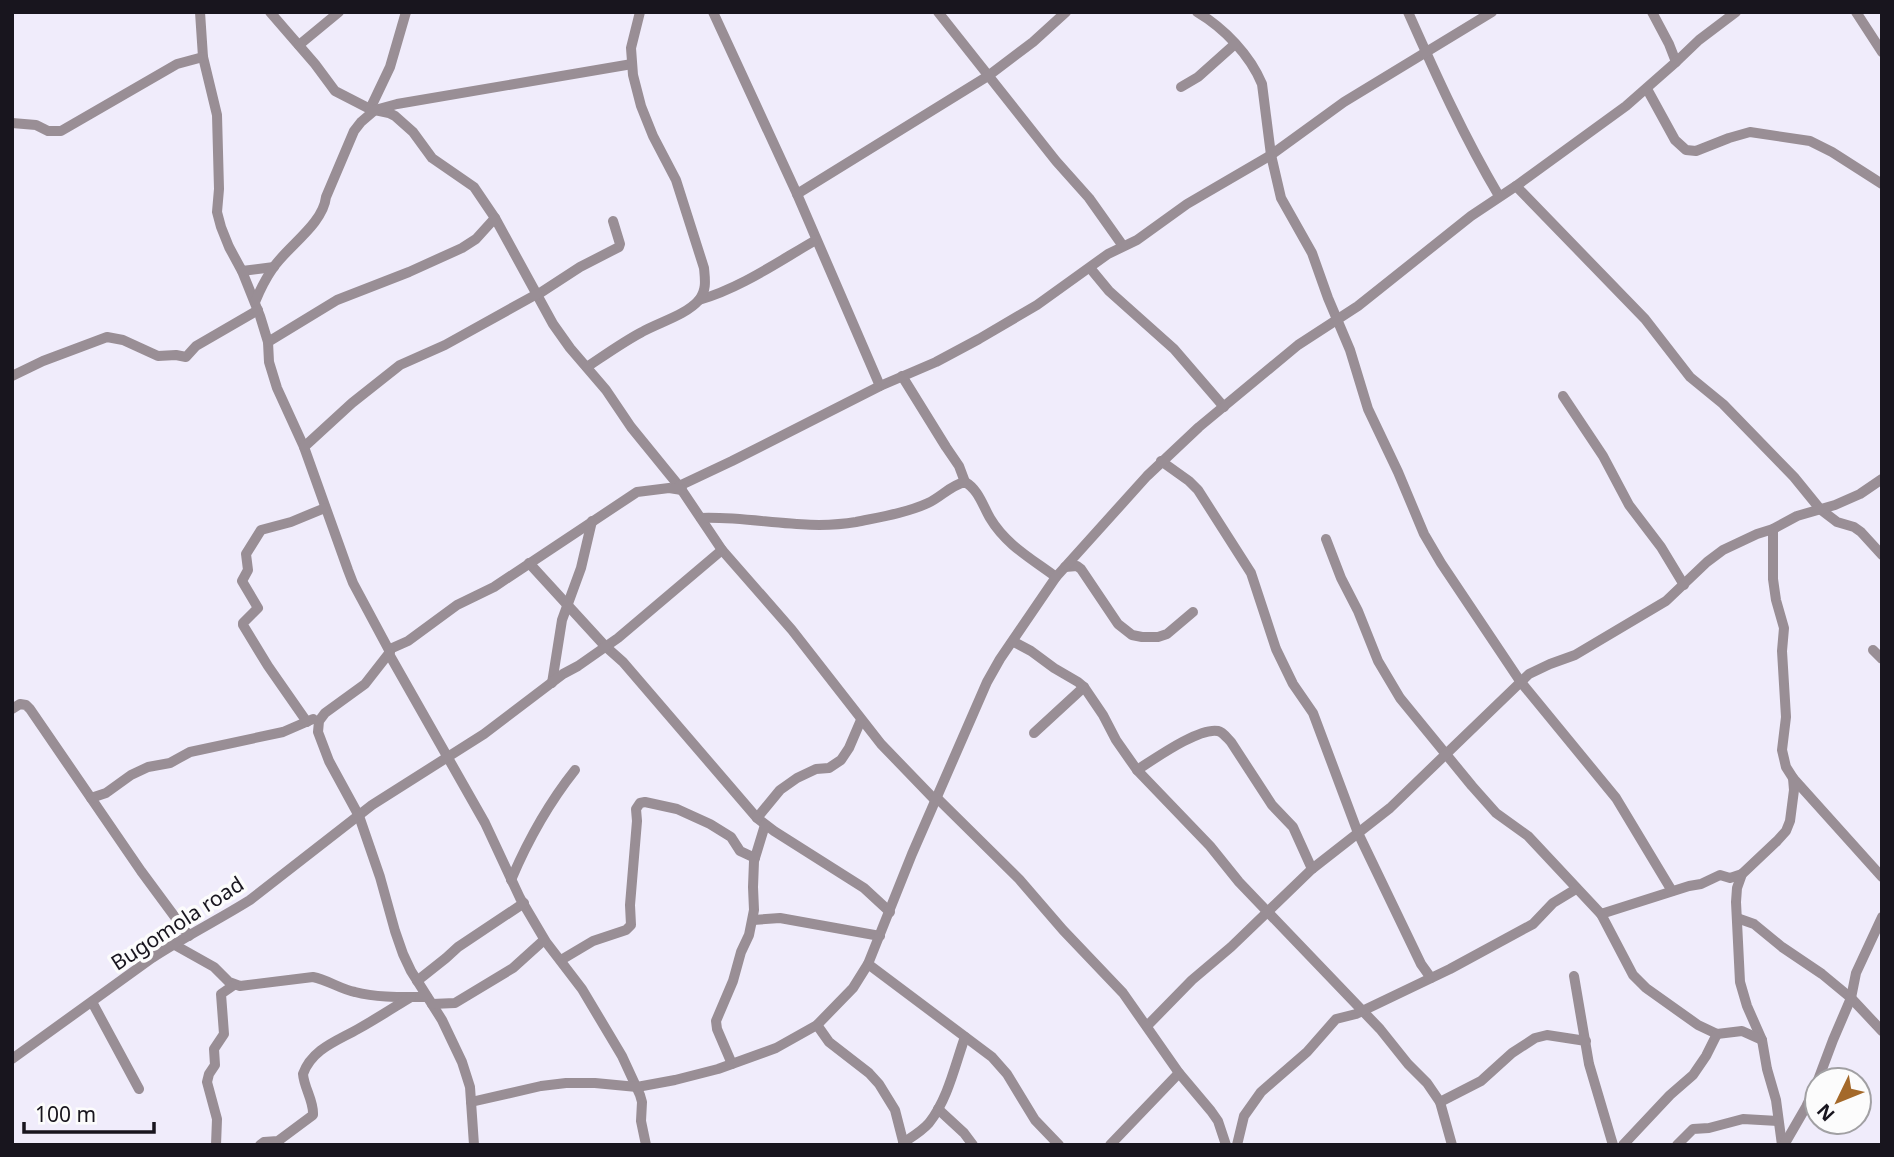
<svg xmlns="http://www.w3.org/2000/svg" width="1894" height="1157" font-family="'Noto Sans',sans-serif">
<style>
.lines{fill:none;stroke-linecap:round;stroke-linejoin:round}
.street{stroke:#998e95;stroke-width:10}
.labels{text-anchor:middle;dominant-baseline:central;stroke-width:7;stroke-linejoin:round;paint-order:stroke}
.street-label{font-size:21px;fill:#18151e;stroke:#fcfcfc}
</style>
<rect width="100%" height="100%" fill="#f0ecfb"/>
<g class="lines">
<g class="street">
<path d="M 200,12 L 203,57 L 217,115 L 219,189 L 217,212 L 221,227 L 229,247 L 242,271 L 260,316 L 268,342 L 269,362 L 277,388 L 304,447 L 348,570 L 353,583 L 390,652 L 365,684 L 325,713 L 319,721 L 318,732 L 329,761 L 359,816 L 380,877 L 395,931 L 403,954 L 411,971 L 442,1020 L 462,1062 L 470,1087 L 474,1145"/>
<path d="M 270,12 L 315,64 L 335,91 L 370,109 L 389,113 L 395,116 L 413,132 L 432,158 L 474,187 L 495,218 L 553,324 L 570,348 L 606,390 L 631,427 L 679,486 L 722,550 L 792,630 L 881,744 L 936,801"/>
<path d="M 713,12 L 797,194 L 880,386"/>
<path d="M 938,12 L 1056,161 L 1089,198 L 1123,246"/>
<path d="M 1197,12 C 1224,28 1250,55 1262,84 L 1271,155 L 1281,198 L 1312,253 L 1328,298 L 1350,350 L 1368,409 L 1398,472 L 1424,534 L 1441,563 L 1520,681 L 1616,798 L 1672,891"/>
<path d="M 1408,12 C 1436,75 1464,137 1499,196"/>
<path d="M 1652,12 L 1669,44 L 1676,62"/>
<path d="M 1856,12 L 1882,52"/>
<path d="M 299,45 L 339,12"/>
<path d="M 1181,87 L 1198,77 L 1235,44"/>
<path d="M 1647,89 L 1675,140 L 1686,150 L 1696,151 L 1729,138 L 1750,132 L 1810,141 L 1832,152 L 1882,184"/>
<path d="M 370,109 L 390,67 L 406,12"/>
<path d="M 12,123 L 36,125 L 48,131 L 61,131 L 177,64 L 203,57"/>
<path d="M 1516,186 L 1645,319 L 1690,377 L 1723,404 L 1794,477 L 1820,509 L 1837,522 L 1854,527 L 1861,532 L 1882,555"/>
<path d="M 797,194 L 988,76 L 1033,42 L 1066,12"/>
<path d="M 1090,268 L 1109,291 L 1174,349 L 1224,407"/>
<path d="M 242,271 L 274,267"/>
<path d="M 537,295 L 580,267 L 619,247 L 620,244 L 613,221"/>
<path d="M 699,300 C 741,288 779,261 816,240"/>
<path d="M 255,302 C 260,290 266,278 273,268 C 288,246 323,224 326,197 L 354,131 L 361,122 L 375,110 L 397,104 L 632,64"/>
<path d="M 268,342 L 337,300 L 409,272 L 462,248 L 476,239 L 495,218"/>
<path d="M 587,367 C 605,355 623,342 642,332 C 660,322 686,315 699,300 C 707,290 705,279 704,268 L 676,180 L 653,136 L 641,106 L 633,75 L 631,48 L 640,12"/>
<path d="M 12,376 L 43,361 L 107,337 L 123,340 L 158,356 L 176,355 L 186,357 L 196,346 L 258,310"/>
<path d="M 902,376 L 946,447 L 959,466 L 965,482"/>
<path d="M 1563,396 L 1603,456 L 1629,505 L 1661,547 L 1684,585"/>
<path d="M 304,447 L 352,403 L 400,365 L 445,345 L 537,294"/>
<path d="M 1161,461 L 1189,481 L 1198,490 L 1251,573 L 1276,649 L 1293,684 L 1313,713 L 1358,833 L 1421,964 L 1431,978"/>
<path d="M 679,486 L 732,461 L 880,386 L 936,362 L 979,339 L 1037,305 L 1108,254 L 1137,240 L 1187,204 L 1271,155 L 1344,102 L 1492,12"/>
<path d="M 701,518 C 752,516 804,531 856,522 C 880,517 906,513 928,503 C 941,497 951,485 965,482 C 978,489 983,506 990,518 C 1006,545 1032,559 1056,577"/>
<path d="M 1773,529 L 1773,579 L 1776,600 L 1784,628 L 1782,651 L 1786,717 L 1782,750 L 1786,767 L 1793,778 L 1794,790 L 1790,821 L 1786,831 L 1777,841 L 1742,874 L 1737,888 L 1736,902 L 1740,982 L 1747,1006 L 1762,1040 L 1767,1069 L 1776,1100 L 1782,1145"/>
<path d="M 1326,539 L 1341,578 L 1358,611 L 1378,661 L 1400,698 L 1472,786 L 1496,813 L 1528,836 L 1601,914 L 1633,975 L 1646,988 L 1698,1025 L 1717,1034 L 1742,1031 L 1762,1040"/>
<path d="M 529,563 L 605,646 L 623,662 L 757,818 L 774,831 L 864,888 L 890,912"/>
<path d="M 1065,567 L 1077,566 L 1081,569 L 1118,624 L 1132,635 L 1142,637 L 1158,637 L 1167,634 L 1193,612"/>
<path d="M 1014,642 L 1031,651 L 1054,668 L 1078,682 L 1084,687 L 1103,715 L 1116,740 L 1137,770 L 1210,846 L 1239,882 L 1380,1029 L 1408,1064 L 1427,1083 L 1440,1102 L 1452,1145"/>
<path d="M 390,649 L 408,641 L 457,605 L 494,587 L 637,492 L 669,488 L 682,490"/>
<path d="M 1873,650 L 1882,659"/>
<path d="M 389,654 L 485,823 L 520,898 L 546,942 L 582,989 L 622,1056 L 640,1095 L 642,1102 L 641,1121 L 646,1145"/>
<path d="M 552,683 L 562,620 L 581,568 L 592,521"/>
<path d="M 12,709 L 20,704 L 26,705 L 30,709 L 141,871 L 189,936"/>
<path d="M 307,722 L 268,666 L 243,625 L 243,623 L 258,608 L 242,581 L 248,570 L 246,554 L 261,530 L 291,522 L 325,508"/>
<path d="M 1034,733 L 1084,687"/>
<path d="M 1137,770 C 1153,760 1199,727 1218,731 C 1223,732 1227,738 1231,742 L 1272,805 L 1293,827 L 1312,869"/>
<path d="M 1793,778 L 1882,877"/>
<path d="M 91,798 L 106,793 L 131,775 L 148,767 L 170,763 L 190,752 L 283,732 L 313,719"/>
<path d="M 937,798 L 1019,879 L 1063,930 L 1123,993 L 1179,1073 L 1211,1111 L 1218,1121 L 1226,1145"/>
<path d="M 757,818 L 780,790 L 797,778 L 816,769 L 829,768 L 841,760 L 849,748 L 861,720"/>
<path d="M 511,880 C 528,840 548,804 575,770"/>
<path d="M 1601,914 L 1689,886 L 1701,884 L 1720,875 L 1730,878 L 1742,874"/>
<path d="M 1737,918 L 1754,924 L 1782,947 L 1822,974 L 1851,998 L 1882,1031"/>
<path d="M 753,920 L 780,918 L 880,936"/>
<path d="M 173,944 L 214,967 L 229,982 L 240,986 L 313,977 C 328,980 340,989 355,992 C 378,998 403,997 427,997"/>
<path d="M 561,960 L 593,941 L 626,930 L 631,925 L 630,905 L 637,821 L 636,809 L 640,803 L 645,802 L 677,809 L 710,824 L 731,837 L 740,851 L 755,858"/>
<path d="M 868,964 L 992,1057 L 1007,1074 L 1035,1120 L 1059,1145"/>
<path d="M 1574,976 L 1589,1064 L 1613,1145"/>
<path d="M 417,981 L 446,958 L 458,947 L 524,903"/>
<path d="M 92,1002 L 139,1089"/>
<path d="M 432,1004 L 455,1003 L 513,968 L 544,940"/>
<path d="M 817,1025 L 829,1042 L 869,1073 L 879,1084 L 895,1110 L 904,1145"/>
<path d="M 1147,1026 L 1192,980 L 1231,947 L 1312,869 L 1390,808 L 1529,674 L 1550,664 L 1575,655 L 1666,601 L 1707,562 L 1723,550 L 1757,534 L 1773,529 L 1797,516 L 1835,505 L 1860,494 L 1882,479"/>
<path d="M 12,1059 L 152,958 C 184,937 218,920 250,900 L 372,805 L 484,734 L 563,674 L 578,666 L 618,638 L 722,550"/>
<path d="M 732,1064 L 717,1029 L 716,1021 L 733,981 L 741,952 L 749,935 L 754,910 L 753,887 L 754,861 L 765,825"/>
<path d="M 1818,1080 L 1833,1040 L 1851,998 L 1856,973 L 1882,917"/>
<path d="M 471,1102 L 541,1086 L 566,1083 L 595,1083 L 637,1087 L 675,1080 L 718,1069 L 776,1048 L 817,1025 L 853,988 L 868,964 L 912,854 L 987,682 L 1000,659 L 1056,577 L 1147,476 L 1199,427 L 1298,345 L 1358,306 L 1471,216 L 1516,186 L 1626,106 L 1676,62 L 1699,40 L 1736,12"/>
<path d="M 1440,1102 L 1481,1081 L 1512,1053 L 1535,1038 L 1547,1035 L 1586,1041"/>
<path d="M 938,1109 L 964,1133 L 973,1145"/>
<path d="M 903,1143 C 912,1137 922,1131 929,1123 C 948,1099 955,1065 965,1037"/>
<path d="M 216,1145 L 217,1119 L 207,1082 L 209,1074 L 215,1065 L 214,1049 L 224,1034 L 221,994 L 234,985"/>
<path d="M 260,1145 L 264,1142 L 278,1141 L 313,1115 C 314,1101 304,1088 303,1074 C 312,1049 337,1041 358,1029 C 376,1019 393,1008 411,997"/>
<path d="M 1110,1145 L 1179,1073"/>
<path d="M 1237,1145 L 1244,1116 L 1261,1092 L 1307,1052 L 1336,1019 L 1356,1014 L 1450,969 L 1533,924 L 1553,903 L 1576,889"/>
<path d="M 1623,1145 L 1670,1095 L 1693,1075 L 1706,1056 L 1717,1034"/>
<path d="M 1677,1145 L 1693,1129 L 1709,1128 L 1743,1119 L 1778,1121"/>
<path d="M 1784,1145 L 1806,1107 L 1817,1084"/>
</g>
</g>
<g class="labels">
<g class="street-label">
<text transform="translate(177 923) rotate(-33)">Bugomola road</text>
</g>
</g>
<rect width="1894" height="1157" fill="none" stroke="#18151e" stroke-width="28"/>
<g transform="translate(1838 1101) rotate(227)"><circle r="33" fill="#fcfcfc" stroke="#a1a0a3" stroke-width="2"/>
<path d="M0-5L12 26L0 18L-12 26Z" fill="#a4692a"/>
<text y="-10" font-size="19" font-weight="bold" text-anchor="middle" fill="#18151e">N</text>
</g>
<path d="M24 1122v10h130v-10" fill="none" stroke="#18151e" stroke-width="3.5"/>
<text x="35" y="1122" font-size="21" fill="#18151e" stroke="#fcfcfc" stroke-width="5" paint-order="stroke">100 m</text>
</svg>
